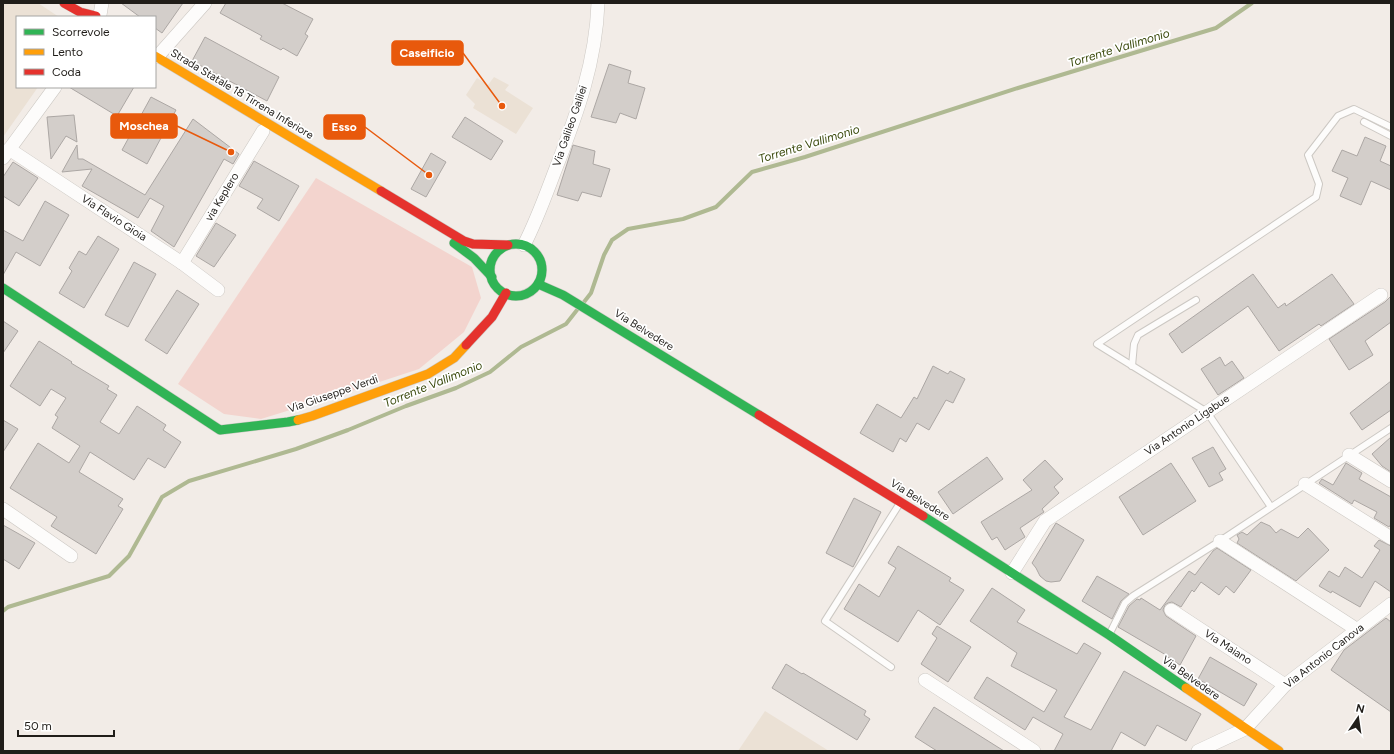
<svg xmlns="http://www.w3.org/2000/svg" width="1394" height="754" font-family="Figtree,sans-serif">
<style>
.built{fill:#ebe1d5}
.green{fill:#f3d4ce}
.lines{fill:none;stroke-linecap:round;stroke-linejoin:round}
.stream{stroke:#afb992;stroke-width:4}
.building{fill:#d3ceca;stroke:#aca7a4}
.lane-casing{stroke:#ccc8c3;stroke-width:8}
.street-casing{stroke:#ccc8c3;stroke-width:14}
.fast-casing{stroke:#ccc8c3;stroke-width:10}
.slow-casing{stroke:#ccc8c3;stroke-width:10}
.jam-casing{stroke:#ccc8c3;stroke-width:10}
.lane{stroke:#fdfcfb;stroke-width:6}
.street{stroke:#fdfcfb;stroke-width:13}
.fast{stroke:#30b455;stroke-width:9}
.slow{stroke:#ff9f0a;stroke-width:9}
.jam{stroke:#e5322d;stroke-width:9}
.labels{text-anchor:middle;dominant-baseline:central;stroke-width:3.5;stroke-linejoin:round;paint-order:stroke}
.street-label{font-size:11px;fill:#201d19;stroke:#fff}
.water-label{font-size:12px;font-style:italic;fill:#3c4b0e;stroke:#fff}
.leader{fill:none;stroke:#e8590c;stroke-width:1.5}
.callout-dot{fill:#e8590c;stroke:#fff;stroke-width:1.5}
.callout{fill:#e8590c;stroke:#e8590c;stroke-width:1.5}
.callout-label{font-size:12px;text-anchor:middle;font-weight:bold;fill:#fff}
</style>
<rect width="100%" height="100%" fill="#f2ece7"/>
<g class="built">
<path d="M 3,3 L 38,3 L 59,17 L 17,17 L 17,87 L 38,87 L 3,137 Z"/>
<path d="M 494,77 L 509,85 L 505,90 L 533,108 L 516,134 L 473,108 L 475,104 L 466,95 L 477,78 L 488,85 Z"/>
<path d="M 765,711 L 829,751 L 738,751 Z"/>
</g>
<path class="green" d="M 316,178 L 472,267 L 481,298 L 464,332 L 419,369 L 358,389 L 261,419 L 224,414 L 178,384 Z"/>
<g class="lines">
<g class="stream">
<path d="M 584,302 L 591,293 L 604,255 L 612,240 L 628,229 L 683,219 L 716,207 L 752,172 L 805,157 L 1018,88 L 1216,28 L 1252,3"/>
<path d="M 3,611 L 8,607 L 109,576 L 129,556 L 162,497 L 189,481 L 296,449 L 348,430 L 406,406 L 456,388 L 490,372 L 521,347 L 566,324 L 577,310"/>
</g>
</g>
<g class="building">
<path d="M 121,3 L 183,3 L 162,33 L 155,28 L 155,17 L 140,17 Z"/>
<path d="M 226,3 L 282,3 L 313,19 L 305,34 L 308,36 L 297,56 L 283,48 L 281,50 L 260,39 L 262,36 L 220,13 Z"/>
<path d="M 205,37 L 279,77 L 267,101 L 192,61 Z"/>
<path d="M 609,64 L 631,71 L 628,83 L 645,88 L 636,119 L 620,113 L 616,123 L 591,117 Z"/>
<path d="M 69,87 L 134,87 L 117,116 Z"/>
<path d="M 151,97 L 176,110 L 147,164 L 122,150 Z"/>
<path d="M 74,115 L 77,142 L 66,136 L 51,159 L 47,117 Z"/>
<path d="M 465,117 L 503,141 L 491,160 L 452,137 Z"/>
<path d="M 193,119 L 239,154 L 233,164 L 224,159 L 174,247 L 151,231 L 164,206 L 150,198 L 138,218 L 82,186 L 92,169 L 62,172 L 77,145 L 78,159 L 83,159 L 145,195 Z"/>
<path d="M 1365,137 L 1386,146 L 1380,161 L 1391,166 L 1391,190 L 1371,181 L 1361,205 L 1340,196 L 1348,178 L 1332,171 L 1342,150 L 1357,156 Z"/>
<path d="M 573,145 L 595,151 L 593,164 L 610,169 L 601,197 L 582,192 L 578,201 L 557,195 Z"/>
<path d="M 431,153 L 446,162 L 426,197 L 411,189 Z"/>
<path d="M 254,161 L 299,186 L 279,221 L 257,208 L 263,199 L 239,186 Z"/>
<path d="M 13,162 L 38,178 L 19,206 L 3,196 L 3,177 Z"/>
<path d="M 45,201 L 69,215 L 40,266 L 16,252 L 3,275 L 3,230 L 23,241 Z"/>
<path d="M 216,223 L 236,235 L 214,267 L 196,256 Z"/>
<path d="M 98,236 L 119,249 L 84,308 L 59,293 L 72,271 L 69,268 L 79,251 L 86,255 Z"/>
<path d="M 134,262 L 156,274 L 128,327 L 105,315 Z"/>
<path d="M 1253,274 L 1278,308 L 1285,303 L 1286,306 L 1332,274 L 1354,304 L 1321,326 L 1319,324 L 1279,351 L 1248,306 L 1182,353 L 1169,334 Z"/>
<path d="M 177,290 L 199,304 L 167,354 L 145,340 Z"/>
<path d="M 1391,296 L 1391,322 L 1365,341 L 1373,355 L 1349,370 L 1329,339 L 1385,302 Z"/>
<path d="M 3,321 L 18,331 L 3,353 Z"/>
<path d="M 39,341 L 72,362 L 71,363 L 109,386 L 107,389 L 117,395 L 100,422 L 119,434 L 137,406 L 166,425 L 163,430 L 181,442 L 165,468 L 148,458 L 134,480 L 90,452 L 79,472 L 123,499 L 118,506 L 123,509 L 96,554 L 51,526 L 57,517 L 10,488 L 38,443 L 69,463 L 80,446 L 52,428 L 58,417 L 55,415 L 66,398 L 51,389 L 40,406 L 10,386 Z"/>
<path d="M 1220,357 L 1225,366 L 1232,361 L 1244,378 L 1218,395 L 1201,369 Z"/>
<path d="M 933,366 L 948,374 L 950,371 L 965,379 L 953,403 L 946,400 L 929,430 L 917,423 L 906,442 L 900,438 L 893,452 L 860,433 L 877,404 L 901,418 L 914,397 L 917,399 Z"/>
<path d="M 1391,381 L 1391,410 L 1362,430 L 1350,413 Z"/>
<path d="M 3,420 L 18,429 L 3,452 Z"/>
<path d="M 1391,437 L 1391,472 L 1382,466 L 1372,454 Z"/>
<path d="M 1213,447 L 1226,469 L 1219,473 L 1223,480 L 1209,487 L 1192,458 Z"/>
<path d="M 987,457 L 1003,479 L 953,514 L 938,492 Z"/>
<path d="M 1045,460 L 1063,479 L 1054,487 L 1059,493 L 1042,509 L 1044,512 L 1020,528 L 1025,537 L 1005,550 L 997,537 L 992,540 L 981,522 L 1032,490 L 1023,480 Z"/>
<path d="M 1171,463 L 1196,501 L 1143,535 L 1119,497 Z"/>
<path d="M 1346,463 L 1362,473 L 1359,479 L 1391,497 L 1391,524 L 1389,527 L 1374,518 L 1377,512 L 1354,500 L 1352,504 L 1319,483 L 1322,479 L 1333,485 Z"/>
<path d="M 854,498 L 881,512 L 853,567 L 826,553 Z"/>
<path d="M 1261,522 L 1270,526 L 1276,533 L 1281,529 L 1298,538 L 1308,528 L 1329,550 L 1296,581 L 1237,543 L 1239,539 L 1237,535 L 1242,532 L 1247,535 Z"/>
<path d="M 1056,523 L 1084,540 L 1060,581 L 1051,582 L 1046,581 L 1040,576 L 1036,568 L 1032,563 Z"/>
<path d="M 3,525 L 35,543 L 19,569 L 3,559 Z"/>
<path d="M 1379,540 L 1391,546 L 1391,592 L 1375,581 L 1360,607 L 1332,591 L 1331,593 L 1319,586 L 1329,571 L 1339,577 L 1345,567 L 1362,578 L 1380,550 L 1374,546 Z"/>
<path d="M 898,546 L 951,578 L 949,581 L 964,590 L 940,625 L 918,610 L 898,642 L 844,609 L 859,584 L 879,597 L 896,568 L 888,563 Z"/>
<path d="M 1217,548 L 1251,570 L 1234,593 L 1226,586 L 1219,595 L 1201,582 L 1194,592 L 1192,590 L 1181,607 L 1172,602 L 1168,603 L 1165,605 L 1163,610 L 1166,616 L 1196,636 L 1180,665 L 1166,656 L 1166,655 L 1118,627 L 1129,606 L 1137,599 L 1140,600 L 1141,598 L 1160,610 L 1189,571 L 1195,575 L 1213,551 Z"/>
<path d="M 1097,576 L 1129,594 L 1121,601 L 1112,619 L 1082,601 Z"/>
<path d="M 992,588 L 1025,610 L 1017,622 L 1077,654 L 1084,643 L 1101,653 L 1064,717 L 1091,730 L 1124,671 L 1201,714 L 1186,741 L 1157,725 L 1145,746 L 1121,732 L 1111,751 L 1054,751 L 1063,734 L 1033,717 L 1025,730 L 974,698 L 987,677 L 1044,712 L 1057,690 L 1011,666 L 1017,653 L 970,621 Z"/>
<path d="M 1386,618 L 1391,622 L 1391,712 L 1331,670 L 1344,650 Z"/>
<path d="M 937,626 L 971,647 L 948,682 L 921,664 L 937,638 L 932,634 Z"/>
<path d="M 1210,657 L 1257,684 L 1244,706 L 1198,679 Z"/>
<path d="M 786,664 L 802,674 L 803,673 L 866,711 L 864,715 L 870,719 L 857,740 L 772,688 Z"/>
<path d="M 934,707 L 1004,751 L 937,751 L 915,737 Z"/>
</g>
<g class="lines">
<g class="lane-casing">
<g id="lane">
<path d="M 1364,122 L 1391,136"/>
<path d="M 1132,366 L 1134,344 L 1138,335 L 1196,300"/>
<path d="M 1271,507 L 1207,412 L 1097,344 L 1316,197 L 1319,184 L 1308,155 L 1338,116 L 1354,109 L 1391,127"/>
<path d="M 1110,633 L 1125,603 L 1133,596 L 1220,541 L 1391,428"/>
<path d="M 891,667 L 825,621 L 900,503"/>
</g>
</g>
<g class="street-casing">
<g id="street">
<path d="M 100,15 L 102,3"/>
<path d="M 157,57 L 205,3"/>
<path d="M 9,149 L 182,263 L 218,290"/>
<path d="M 3,158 L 55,87"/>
<path d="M 524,245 C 537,220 546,194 556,168 C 577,114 596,62 598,3"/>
<path d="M 182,263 L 263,131"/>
<path d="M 1349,455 L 1391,481"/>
<path d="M 1305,484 L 1391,538"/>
<path d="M 3,509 L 71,556"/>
<path d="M 1220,541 L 1356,629"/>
<path d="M 1012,573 L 1045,521 L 1381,295"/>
<path d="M 1171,610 L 1285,685"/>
<path d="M 925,680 L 1034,751"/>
<path d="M 1198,751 L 1245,729 L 1285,685 L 1391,604"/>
</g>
</g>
<g class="fast-casing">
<g id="fast">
<path d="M 454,243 L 474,258 L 492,277"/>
<circle cx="516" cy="270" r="26"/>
<path d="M 538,284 L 563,295 L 759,415"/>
<path d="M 3,288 L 220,430 L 288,422 L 298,420"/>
<path d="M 923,516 L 1109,635 L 1186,688"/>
</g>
</g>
<g class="slow-casing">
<g id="slow">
<path d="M 155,56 L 381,191"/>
<path d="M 298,420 L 312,416 L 428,374 L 454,358 L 466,345"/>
<path d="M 1186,688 L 1279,751"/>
</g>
</g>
<g class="jam-casing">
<g id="jam">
<path d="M 64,3 L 80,12 L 96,16"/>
<path d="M 381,191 L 464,241 L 473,244 L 508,245"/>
<path d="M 466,345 L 492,317 L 506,293"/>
<path d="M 759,415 L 923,516"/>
</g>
</g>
<use href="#lane" class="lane"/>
<use href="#street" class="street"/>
<use href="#fast" class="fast"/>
<use href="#slow" class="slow"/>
<use href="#jam" class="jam"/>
</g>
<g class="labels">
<g class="street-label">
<text transform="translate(242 94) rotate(31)">Strada Statale 18 Tirrena Inferiore</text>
<text transform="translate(570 126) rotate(-71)">Via Galileo Galilei</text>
<text transform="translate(222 197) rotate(-59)">via Keplero</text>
<text transform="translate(114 218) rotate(33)">Via Flavio Gioia</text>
<text transform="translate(644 330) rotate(32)">Via Belvedere</text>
<text transform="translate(333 394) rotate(-19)">Via Giuseppe Verdi</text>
<text transform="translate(1187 425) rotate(-34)">Via Antonio Ligabue</text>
<text transform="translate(920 500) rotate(32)">Via Belvedere</text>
<text transform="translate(1228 647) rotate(33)">Via Maiano</text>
<text transform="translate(1324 656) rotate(-38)">Via Antonio Canova</text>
<text transform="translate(1191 678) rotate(35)">Via Belvedere</text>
</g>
<g class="water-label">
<text transform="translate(1119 48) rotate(-17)">Torrente Vallimonio</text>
<text transform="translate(809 144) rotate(-17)">Torrente Vallimonio</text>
<text transform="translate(433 384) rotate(-22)">Torrente Vallimonio</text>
</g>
</g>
<path class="leader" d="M502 106L463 53M231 152L177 126M429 175L365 127"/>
<g class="callout-dot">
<circle cx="502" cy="106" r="4"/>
<circle cx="231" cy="152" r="4"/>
<circle cx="429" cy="175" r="4"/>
</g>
<g class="callout">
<rect x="392" y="41" width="71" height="24" rx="4"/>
<rect x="111" y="114" width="66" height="24" rx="4"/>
<rect x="324" y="115" width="41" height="24" rx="4"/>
</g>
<g class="callout-label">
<text x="427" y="57">Caseificio</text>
<text x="144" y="130">Moschea</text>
<text x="344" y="131">Esso</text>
</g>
<rect width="1394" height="754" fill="none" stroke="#201d19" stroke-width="8"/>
<rect x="16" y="16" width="140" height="72" fill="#ffffff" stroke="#a6a5a3"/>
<rect x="24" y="29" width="20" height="6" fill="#30b455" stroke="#a6a5a3"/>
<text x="52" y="36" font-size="12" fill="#201d19">Scorrevole</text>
<rect x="24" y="49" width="20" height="6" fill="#ff9f0a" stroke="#a6a5a3"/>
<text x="52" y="56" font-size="12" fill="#201d19">Lento</text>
<rect x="24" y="69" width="20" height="6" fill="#e5322d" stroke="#a6a5a3"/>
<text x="52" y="76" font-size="12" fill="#201d19">Coda</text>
<g transform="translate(1358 718) rotate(13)" stroke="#ffffff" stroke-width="3" paint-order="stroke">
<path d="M0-3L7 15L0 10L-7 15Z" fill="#201d19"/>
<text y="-6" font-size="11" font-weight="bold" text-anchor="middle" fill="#201d19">N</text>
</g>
<path d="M18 730v6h96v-6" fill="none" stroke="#201d19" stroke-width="2"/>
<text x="24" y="730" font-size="12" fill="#201d19" stroke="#ffffff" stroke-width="3" paint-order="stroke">50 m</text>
</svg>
